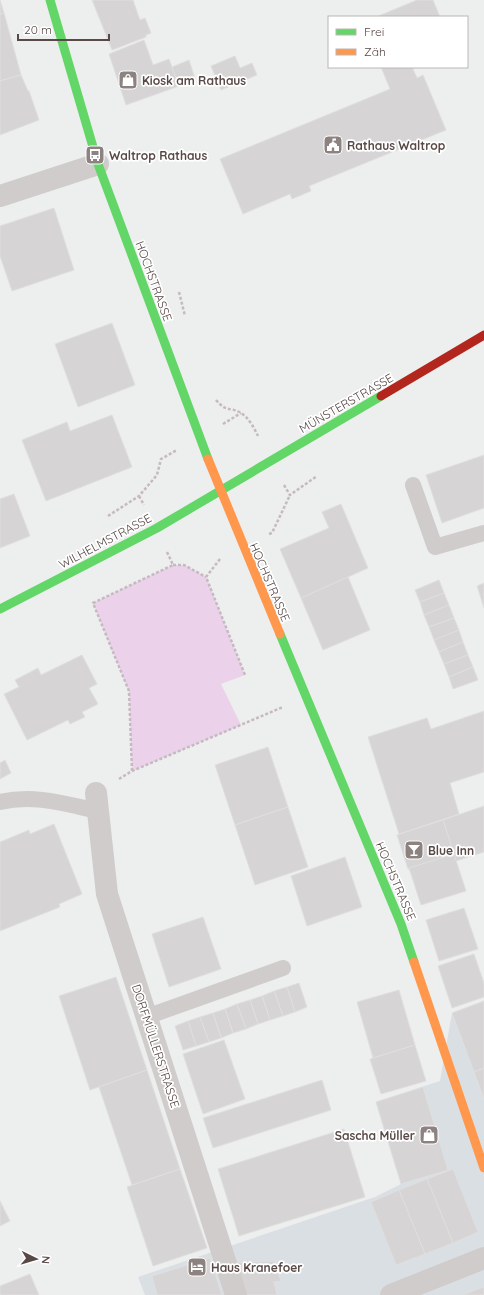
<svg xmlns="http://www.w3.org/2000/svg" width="484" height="1295" font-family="Quicksand,sans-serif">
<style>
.commercial{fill:#dadfe4}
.green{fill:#ebd2ea}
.building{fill:#d6d4d4;stroke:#e0dfdf}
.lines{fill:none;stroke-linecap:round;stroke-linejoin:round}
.path{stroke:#c6bac1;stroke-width:2.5;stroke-dasharray:3 2;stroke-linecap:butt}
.lane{stroke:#d0cccb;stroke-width:16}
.street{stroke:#d0cccb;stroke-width:22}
.fast{stroke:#63d668;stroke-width:9}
.slow{stroke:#ff974d;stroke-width:9}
.jam{stroke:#b3261e;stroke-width:9}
.labels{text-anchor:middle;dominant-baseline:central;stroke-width:3.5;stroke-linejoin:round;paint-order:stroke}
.poi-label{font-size:12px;font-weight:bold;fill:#584946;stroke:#fff;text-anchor:start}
.street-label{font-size:12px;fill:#584946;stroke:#fff}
</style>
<rect width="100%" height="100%" fill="#edeeee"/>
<path class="commercial" d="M 484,1001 L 484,1295 L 145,1295 L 138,1277 L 375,1197 L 401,1184 L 376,1102 L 440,1081 L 452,1013 Z"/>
<path class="green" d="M 173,565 L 184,565 L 206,577 L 245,675 L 221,684 L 241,725 L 132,771 L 129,691 L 93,603 Z"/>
<g class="building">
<path d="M 0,0 L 4,13 L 0,14 Z"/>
<path d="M 92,0 L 133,0 L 140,20 L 145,18 L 151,33 L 146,35 L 146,37 L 112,50 Z"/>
<path d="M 417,0 L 433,0 L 440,17 L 376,17 Z"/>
<path d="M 4,13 L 21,75 L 0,81 L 0,14 Z"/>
<path d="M 144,40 L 153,65 L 169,59 L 179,86 L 126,105 L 109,54 Z"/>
<path d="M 235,56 L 240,68 L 252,63 L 257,75 L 221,90 L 211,66 Z"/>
<path d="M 189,60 L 195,79 L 179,86 L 172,67 Z"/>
<path d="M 381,67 L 412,67 L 417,78 L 423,75 L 446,130 L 309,186 L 311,191 L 292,199 L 290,194 L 243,214 L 220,159 L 390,89 Z"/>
<path d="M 21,75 L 28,91 L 29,91 L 39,120 L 0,135 L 0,81 Z"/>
<path d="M 54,208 L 74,270 L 12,291 L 0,256 L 0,226 Z"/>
<path d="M 112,323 L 135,385 L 78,407 L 55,344 Z"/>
<path d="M 112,415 L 132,467 L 46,501 L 22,440 L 67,422 L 70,431 Z"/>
<path d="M 484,455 L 484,508 L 442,523 L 426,475 Z"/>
<path d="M 14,494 L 30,536 L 0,548 L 0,499 Z"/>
<path d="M 341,504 L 368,568 L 301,598 L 280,549 L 329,528 L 322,512 Z"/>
<path d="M 348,577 L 370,630 L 323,650 L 301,598 Z"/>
<path d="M 439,580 L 444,593 L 420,602 L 415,590 Z"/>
<path d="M 484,583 L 484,608 L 477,586 Z"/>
<path d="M 444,593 L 449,605 L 424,615 L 420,602 Z"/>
<path d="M 449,605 L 454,618 L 429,627 L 424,615 Z"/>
<path d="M 454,618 L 459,630 L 434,640 L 429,627 Z"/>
<path d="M 459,630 L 463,642 L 439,652 L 434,640 Z"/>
<path d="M 463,642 L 468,655 L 444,664 L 439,652 Z"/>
<path d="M 82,655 L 97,684 L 89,688 L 98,704 L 82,712 L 85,717 L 70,724 L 68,720 L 27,740 L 4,694 L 19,687 L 15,680 L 38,668 L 41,675 Z"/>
<path d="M 468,655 L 473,667 L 449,677 L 444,664 Z"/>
<path d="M 473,667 L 478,680 L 453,689 L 449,677 Z"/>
<path d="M 484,711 L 484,772 L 450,783 L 459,814 L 399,834 L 368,737 L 427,718 L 431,729 Z"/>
<path d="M 268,747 L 288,807 L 235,825 L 215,765 Z"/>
<path d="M 5,760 L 11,773 L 0,779 L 0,763 Z"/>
<path d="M 484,806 L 484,852 L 456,861 L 443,820 Z"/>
<path d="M 288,807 L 308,867 L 255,885 L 235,825 Z"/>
<path d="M 443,820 L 454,854 L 408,869 L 397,835 Z"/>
<path d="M 54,824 L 82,894 L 59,904 L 60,907 L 0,931 L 0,842 L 29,830 L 30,834 Z"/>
<path d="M 454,854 L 466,891 L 421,905 L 409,868 Z"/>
<path d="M 345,857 L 362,907 L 307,926 L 291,876 Z"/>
<path d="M 464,908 L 478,949 L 439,961 L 426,920 Z"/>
<path d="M 203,917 L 221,969 L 169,987 L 152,934 Z"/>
<path d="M 474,954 L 484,983 L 484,997 L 452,1008 L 438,966 Z"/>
<path d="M 116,977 L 147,1070 L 90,1090 L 59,996 Z"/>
<path d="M 299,983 L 307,1007 L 295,1012 L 287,987 Z"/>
<path d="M 287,987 L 295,1012 L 283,1016 L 274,991 Z"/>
<path d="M 399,990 L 415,1045 L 373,1058 L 357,1002 Z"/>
<path d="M 274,991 L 283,1016 L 270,1020 L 262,996 Z"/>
<path d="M 262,996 L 270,1020 L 258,1024 L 250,1000 Z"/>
<path d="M 250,1000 L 258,1024 L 246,1029 L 237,1004 Z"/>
<path d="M 484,1001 L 484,1068 L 474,1072 L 452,1013 Z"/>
<path d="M 237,1004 L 246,1029 L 233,1033 L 225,1009 Z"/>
<path d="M 225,1009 L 233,1033 L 221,1038 L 213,1013 Z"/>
<path d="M 213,1013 L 221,1038 L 209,1042 L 200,1017 Z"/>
<path d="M 200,1017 L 209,1042 L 196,1046 L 188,1021 Z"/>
<path d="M 188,1021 L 196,1046 L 183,1050 L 175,1026 Z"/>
<path d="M 224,1040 L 245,1099 L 203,1114 L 183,1054 Z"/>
<path d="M 415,1045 L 426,1081 L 381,1094 L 370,1059 Z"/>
<path d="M 484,1068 L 484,1099 L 474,1072 Z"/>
<path d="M 147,1070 L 180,1169 L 132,1185 L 99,1087 Z"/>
<path d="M 322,1080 L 331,1110 L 213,1148 L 203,1118 Z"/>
<path d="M 423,1087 L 448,1170 L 401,1184 L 376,1102 Z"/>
<path d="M 344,1129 L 365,1197 L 239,1236 L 218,1169 Z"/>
<path d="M 180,1169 L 207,1248 L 153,1266 L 127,1187 Z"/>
<path d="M 453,1169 L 478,1232 L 453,1243 L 427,1179 Z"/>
<path d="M 427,1179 L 453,1243 L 425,1254 L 399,1190 Z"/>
<path d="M 399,1190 L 425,1254 L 396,1265 L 371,1202 Z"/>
<path d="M 0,1201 L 10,1221 L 0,1226 Z"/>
<path d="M 210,1258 L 222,1295 L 157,1295 L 152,1276 Z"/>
<path d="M 274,1261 L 281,1281 L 274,1282 L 277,1295 L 244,1295 L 237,1263 Z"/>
<path d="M 30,1274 L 39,1295 L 0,1295 L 0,1286 Z"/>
<path d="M 484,1287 L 484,1295 L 462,1295 Z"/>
</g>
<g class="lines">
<g class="path">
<path d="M 179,292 L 185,316"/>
<path d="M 216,400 C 227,413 229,406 241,413 C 249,418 254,428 258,436"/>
<path d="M 223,424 L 241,413"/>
<path d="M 284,485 L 290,495 L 317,476"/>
<path d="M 139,496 L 144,505"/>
<path d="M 108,516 L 139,496 L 157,475 L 161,459 L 177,450"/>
<path d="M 269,534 L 272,533 L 290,495"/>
<path d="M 220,559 L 206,577 L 245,675"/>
<path d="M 173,565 L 184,565 L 206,577"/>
<path d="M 132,771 L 129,691 L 93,603 L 173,565 L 167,552"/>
<path d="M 119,779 L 132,771 L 283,707"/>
</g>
<g class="lane">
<path d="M 413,485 L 435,547 L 484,533"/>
<path d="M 0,802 C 34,794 65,804 98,811"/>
<path d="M 146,1017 L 283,968"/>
</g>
<g class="street">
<path d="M 0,196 L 98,164"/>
<path d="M 96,793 L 107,894 L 236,1295"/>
<path d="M 391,1295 L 484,1258"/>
</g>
<g class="fast">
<path d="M 50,0 L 98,164 L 208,459"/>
<path d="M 0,609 L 157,528 L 381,396"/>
<path d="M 280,634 L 401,924 L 414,962"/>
</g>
<g class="slow">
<path d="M 208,459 L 280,634"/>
<path d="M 414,962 L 484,1168"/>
</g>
<path class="jam" d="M 381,396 L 484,335"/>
</g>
<defs>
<g id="shop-square" transform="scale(1)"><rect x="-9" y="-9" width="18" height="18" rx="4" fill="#8c8381" stroke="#fff"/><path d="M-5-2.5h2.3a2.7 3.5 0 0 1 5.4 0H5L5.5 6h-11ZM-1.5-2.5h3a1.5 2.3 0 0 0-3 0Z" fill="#fff"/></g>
<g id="civic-square" transform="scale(1)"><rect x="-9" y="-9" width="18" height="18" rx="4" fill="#8c8381" stroke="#fff"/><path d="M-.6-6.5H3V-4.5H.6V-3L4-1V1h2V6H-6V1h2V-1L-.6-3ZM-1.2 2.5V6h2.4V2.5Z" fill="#fff"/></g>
<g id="bus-square" transform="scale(1)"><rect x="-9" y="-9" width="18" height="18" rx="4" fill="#8c8381" stroke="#fff"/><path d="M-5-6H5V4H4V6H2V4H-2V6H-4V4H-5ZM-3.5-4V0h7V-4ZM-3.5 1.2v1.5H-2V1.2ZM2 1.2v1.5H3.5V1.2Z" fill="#fff"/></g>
<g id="bar-square" transform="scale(1)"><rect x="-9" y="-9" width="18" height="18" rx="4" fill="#8c8381" stroke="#fff"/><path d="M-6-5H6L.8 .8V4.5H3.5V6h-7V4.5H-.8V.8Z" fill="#fff"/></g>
<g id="hotel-square" transform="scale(1)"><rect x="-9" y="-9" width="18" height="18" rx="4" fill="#8c8381" stroke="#fff"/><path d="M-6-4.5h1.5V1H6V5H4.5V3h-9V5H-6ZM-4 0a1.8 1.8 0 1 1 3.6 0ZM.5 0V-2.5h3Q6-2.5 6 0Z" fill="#fff"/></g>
</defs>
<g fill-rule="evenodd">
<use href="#shop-square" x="128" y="80"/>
<use href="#civic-square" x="333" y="145"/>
<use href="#bus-square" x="95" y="155"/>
<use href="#bar-square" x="414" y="850"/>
<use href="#shop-square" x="429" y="1135"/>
<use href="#hotel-square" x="197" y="1267"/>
</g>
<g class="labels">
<g class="poi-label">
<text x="142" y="80">Kiosk am Rathaus</text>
<text x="347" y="145">Rathaus Waltrop</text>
<text x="109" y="155">Waltrop Rathaus</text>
<text x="428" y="850">Blue Inn</text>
<text x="415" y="1135" text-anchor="end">Sascha Müller</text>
<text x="211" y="1267">Haus Kranefoer</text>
</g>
<g class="street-label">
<text transform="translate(154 281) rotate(70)">HOCHSTRASSE</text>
<text transform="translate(346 403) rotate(-30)">MÜNSTERSTRASSE</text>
<text transform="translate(105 541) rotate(-28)">WILHELMSTRASSE</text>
<text transform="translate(270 582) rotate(67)">HOCHSTRASSE</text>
<text transform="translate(396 881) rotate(67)">HOCHSTRASSE</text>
<text transform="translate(156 1046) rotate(72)">DORFMÜLLERSTRASSE</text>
</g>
</g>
<rect x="328" y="16" width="140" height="52" fill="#ffffff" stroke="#bcb6b5"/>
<rect x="336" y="29" width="20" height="6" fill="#63d668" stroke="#bcb6b5"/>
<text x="364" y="36" font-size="12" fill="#584946">Frei</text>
<rect x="336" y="49" width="20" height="6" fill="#ff974d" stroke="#bcb6b5"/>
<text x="364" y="56" font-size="12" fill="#584946">Zäh</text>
<g transform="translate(36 1259) rotate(95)" stroke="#ffffff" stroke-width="3" paint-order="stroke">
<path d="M0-3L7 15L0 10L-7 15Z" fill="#584946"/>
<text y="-6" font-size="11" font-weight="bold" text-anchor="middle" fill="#584946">N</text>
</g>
<path d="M18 34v6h91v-6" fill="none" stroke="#584946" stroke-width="2"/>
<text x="24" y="34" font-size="12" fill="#584946" stroke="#ffffff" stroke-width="3" paint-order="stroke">20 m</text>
</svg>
